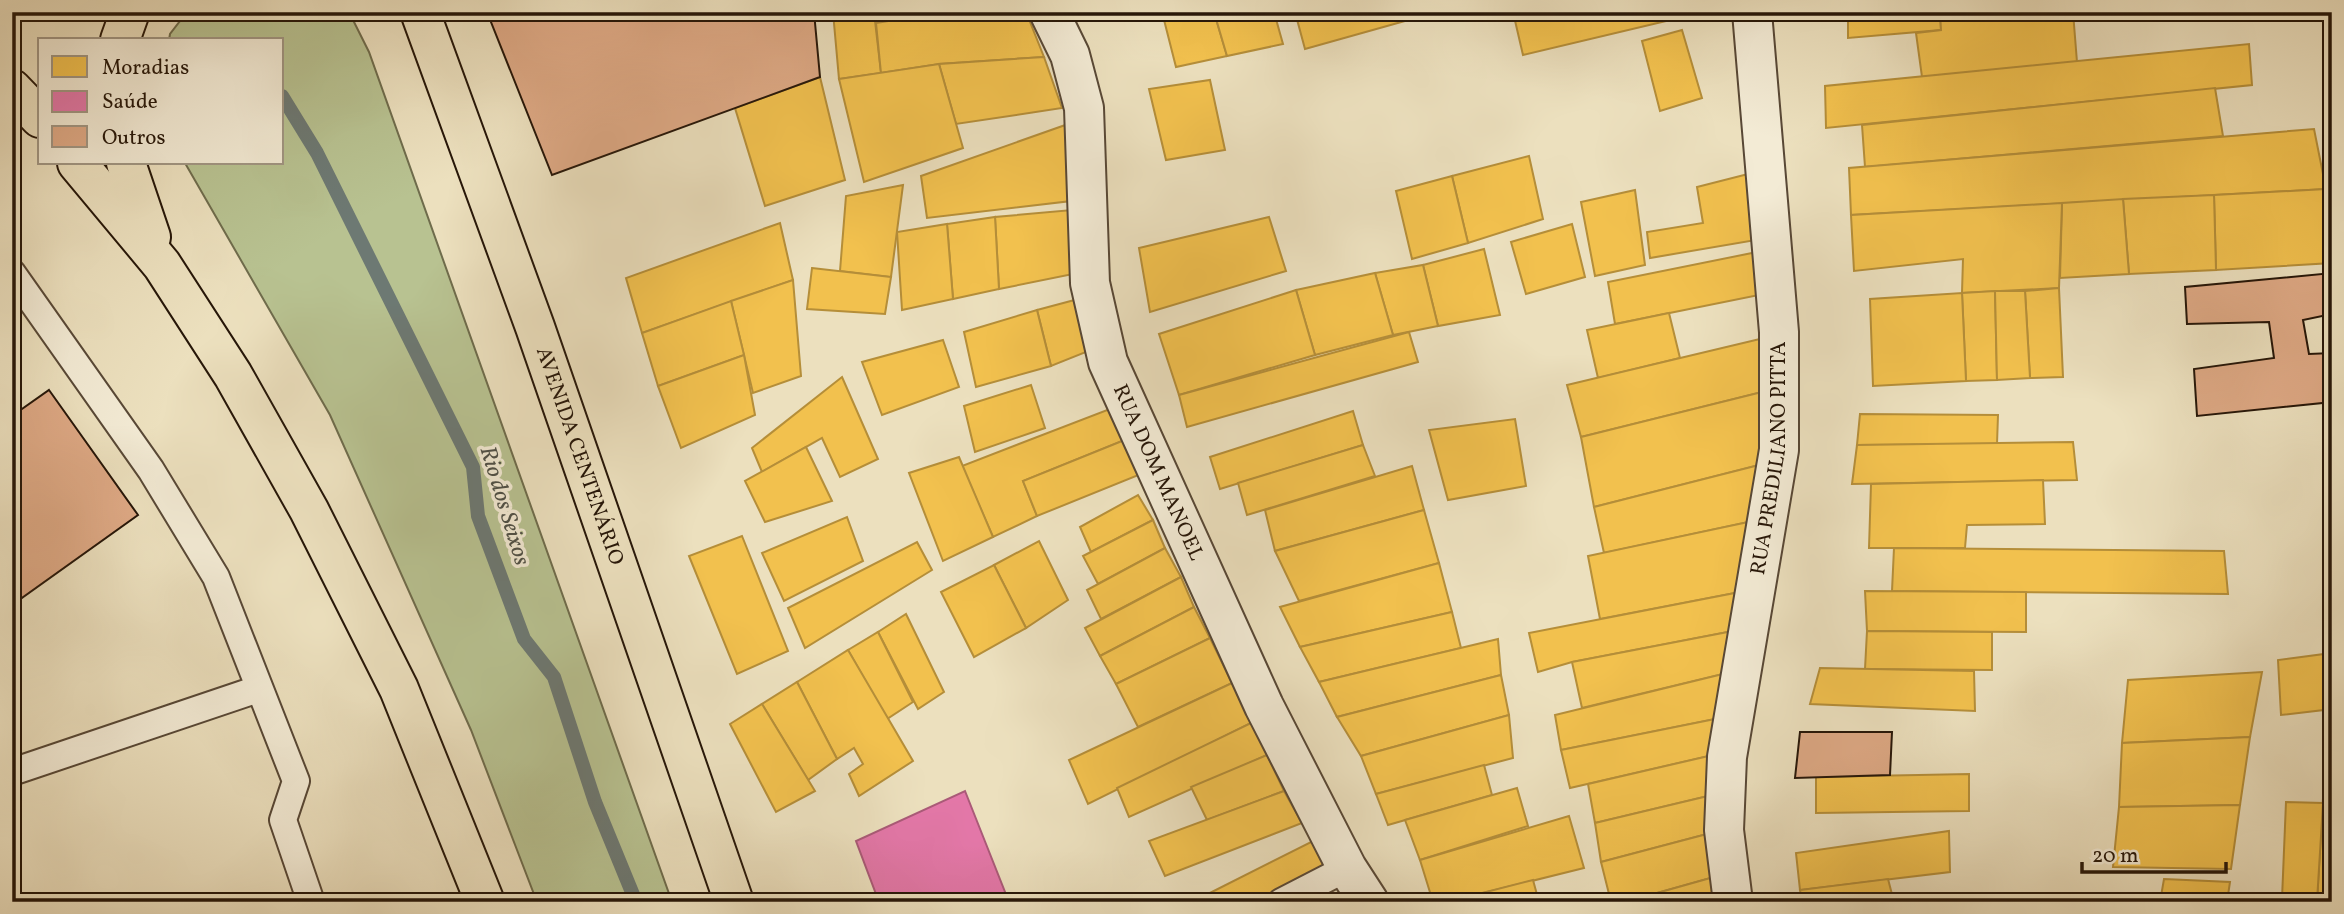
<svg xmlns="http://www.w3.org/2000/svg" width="2344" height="914" font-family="Vollkorn,serif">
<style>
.green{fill:#b8c291;stroke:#6f6c4c;stroke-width:2}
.homes{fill:#f2c14e;stroke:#b58e39;stroke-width:2}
.health{fill:#e377a8;stroke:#aa5a78;stroke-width:2}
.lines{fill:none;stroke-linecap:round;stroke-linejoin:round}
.stream{stroke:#6d7973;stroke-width:14}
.building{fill:#dea985;stroke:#261608;stroke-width:2}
.service-casing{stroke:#584836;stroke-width:30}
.minor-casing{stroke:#584836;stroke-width:42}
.primary-casing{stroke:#261608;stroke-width:42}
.service{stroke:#f3ebd5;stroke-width:26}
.minor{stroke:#f3ebd5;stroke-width:38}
.primary{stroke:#ece0be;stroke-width:38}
.labels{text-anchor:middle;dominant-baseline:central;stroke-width:7;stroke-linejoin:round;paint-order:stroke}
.street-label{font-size:21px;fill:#261608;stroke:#f3ebd5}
.water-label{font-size:23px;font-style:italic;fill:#4f5047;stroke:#f3ebd5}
</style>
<rect width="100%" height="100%" fill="#ece0be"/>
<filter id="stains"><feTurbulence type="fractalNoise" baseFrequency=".00286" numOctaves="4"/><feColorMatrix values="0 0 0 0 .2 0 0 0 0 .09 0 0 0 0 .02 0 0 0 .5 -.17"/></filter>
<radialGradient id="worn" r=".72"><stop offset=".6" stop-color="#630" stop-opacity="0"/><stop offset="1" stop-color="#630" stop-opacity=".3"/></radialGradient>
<path class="green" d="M 187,12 L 349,12 L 369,52 L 672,902 L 537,902 L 471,730 L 330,415 L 185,163 L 282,163 L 282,40 L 169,40 L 170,34 Z"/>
<g class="homes">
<path d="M 833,12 L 874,12 L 881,73 L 839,79 Z"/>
<path d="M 874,12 L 944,12 L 876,23 Z"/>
<path d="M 944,12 L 1026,12 L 1044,57 L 939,64 L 881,73 L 876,23 Z"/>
<path d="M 1162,12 L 1214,12 L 1227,56 L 1176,67 Z"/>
<path d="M 1214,12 L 1274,12 L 1283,44 L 1227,56 Z"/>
<path d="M 1295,12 L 1437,12 L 1305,49 Z"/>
<path d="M 1513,12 L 1704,12 L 1523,55 Z"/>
<path d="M 1848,12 L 1940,12 L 1941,30 L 1848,38 Z"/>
<path d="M 1940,12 L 2073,12 L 2077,62 L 1922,77 L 1916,33 L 1941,30 Z"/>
<path d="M 1682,30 L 1702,98 L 1660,111 L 1642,41 Z"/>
<path d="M 2249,44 L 2252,85 L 1826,128 L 1825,86 Z"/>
<path d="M 1044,57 L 1062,108 L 956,124 L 939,64 Z"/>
<path d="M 939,64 L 963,148 L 864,182 L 839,79 Z"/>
<path d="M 820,77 L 845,180 L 765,206 L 735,108 Z"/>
<path d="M 1210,80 L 1225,150 L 1166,160 L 1149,89 Z"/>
<path d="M 2215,88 L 2223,136 L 1865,167 L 1862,125 Z"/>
<path d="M 1071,123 L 1071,201 L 927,218 L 921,176 Z"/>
<path d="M 2314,129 L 2326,189 L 1851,215 L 1849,168 Z"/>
<path d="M 2332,138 L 2332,160 L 2326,140 Z"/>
<path d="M 1529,156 L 1543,219 L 1468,243 L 1452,176 Z"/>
<path d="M 1748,174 L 1756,240 L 1650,258 L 1647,232 L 1703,223 L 1697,187 Z"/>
<path d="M 1452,176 L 1468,243 L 1412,259 L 1396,191 Z"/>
<path d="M 903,185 L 891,277 L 840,271 L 846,196 Z"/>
<path d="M 2326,189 L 2332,211 L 2332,263 L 2216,270 L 2214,195 Z"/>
<path d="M 1635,190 L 1645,265 L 1595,276 L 1581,202 Z"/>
<path d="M 2214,195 L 2216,270 L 2129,274 L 2123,199 Z"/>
<path d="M 2123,199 L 2129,274 L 2060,278 L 2062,203 Z"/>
<path d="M 2062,203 L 2059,288 L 1962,293 L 1963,259 L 1854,271 L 1851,215 Z"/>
<path d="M 1072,210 L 1078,273 L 999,289 L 995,217 Z"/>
<path d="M 995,217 L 999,289 L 953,299 L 947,224 Z"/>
<path d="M 1269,217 L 1286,271 L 1150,312 L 1139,248 Z"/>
<path d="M 780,223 L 793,280 L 642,333 L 626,278 Z"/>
<path d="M 947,224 L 953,299 L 902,310 L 897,232 Z"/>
<path d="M 1572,224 L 1585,277 L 1526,294 L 1511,242 Z"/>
<path d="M 1484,249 L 1500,315 L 1438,326 L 1423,265 Z"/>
<path d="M 1757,252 L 1759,295 L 1615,324 L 1608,282 Z"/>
<path d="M 1423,265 L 1438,326 L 1393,335 L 1375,273 Z"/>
<path d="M 812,268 L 891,277 L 885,314 L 807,309 Z"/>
<path d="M 1375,273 L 1393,335 L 1315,355 L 1296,290 Z"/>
<path d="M 793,280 L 801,376 L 753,393 L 731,301 Z"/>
<path d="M 2059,288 L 2063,377 L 2030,378 L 2025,291 Z"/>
<path d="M 1296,290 L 1315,355 L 1179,395 L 1159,334 Z"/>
<path d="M 1995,291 L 1997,380 L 1966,381 L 1962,293 Z"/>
<path d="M 1995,291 L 2025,291 L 2030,378 L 1997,380 Z"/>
<path d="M 1962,293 L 1966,381 L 1873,386 L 1870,299 Z"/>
<path d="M 1082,298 L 1096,348 L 1051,366 L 1037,310 Z"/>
<path d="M 731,301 L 744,355 L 658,386 L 642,333 Z"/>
<path d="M 1037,310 L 1051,366 L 976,387 L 964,332 Z"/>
<path d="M 1669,313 L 1680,358 L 1598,378 L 1587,330 Z"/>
<path d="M 1409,332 L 1418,362 L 1187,427 L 1179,395 Z"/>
<path d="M 1764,338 L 1766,391 L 1581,437 L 1567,385 Z"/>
<path d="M 943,340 L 959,387 L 882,415 L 862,362 Z"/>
<path d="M 744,355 L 755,415 L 681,448 L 658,386 Z"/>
<path d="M 842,377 L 878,459 L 840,477 L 822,438 L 762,472 L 752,448 Z"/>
<path d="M 1031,385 L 1045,428 L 975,452 L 964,406 Z"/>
<path d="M 1766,391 L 1759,465 L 1594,507 L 1581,437 Z"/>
<path d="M 1115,407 L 1127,439 L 1023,481 L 1037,516 L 993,537 L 962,466 Z"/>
<path d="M 1353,411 L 1363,445 L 1220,489 L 1210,457 Z"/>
<path d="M 1860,414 L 1998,415 L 1997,444 L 1857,445 Z"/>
<path d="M 1515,419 L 1526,486 L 1448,500 L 1429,430 Z"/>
<path d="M 1127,439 L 1141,474 L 1037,516 L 1023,481 Z"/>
<path d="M 2073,442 L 2077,480 L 1852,484 L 1857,445 Z"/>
<path d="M 1363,445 L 1375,476 L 1247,515 L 1238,483 Z"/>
<path d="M 806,447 L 832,501 L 765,522 L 745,481 Z"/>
<path d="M 959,457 L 993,537 L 943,561 L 909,473 Z"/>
<path d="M 1759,465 L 1753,521 L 1604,553 L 1594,507 Z"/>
<path d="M 1412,466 L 1424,510 L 1275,551 L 1265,510 Z"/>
<path d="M 2043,480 L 2045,524 L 1967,525 L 1965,548 L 1869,548 L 1871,484 Z"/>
<path d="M 1138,495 L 1153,520 L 1091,552 L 1080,527 Z"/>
<path d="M 1424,510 L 1439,563 L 1299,601 L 1275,551 Z"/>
<path d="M 847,517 L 863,561 L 784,601 L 762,553 Z"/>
<path d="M 1153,520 L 1165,548 L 1098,584 L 1083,556 Z"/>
<path d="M 1753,521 L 1740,592 L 1600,619 L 1588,556 Z"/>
<path d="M 742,536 L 788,651 L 737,674 L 689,556 Z"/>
<path d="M 1039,541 L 1068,600 L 1026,628 L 994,565 Z"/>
<path d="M 917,542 L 932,570 L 805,648 L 788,608 Z"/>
<path d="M 1165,548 L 1181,577 L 1101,619 L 1087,590 Z"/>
<path d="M 1894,548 L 2224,551 L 2228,594 L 1892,591 Z"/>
<path d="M 1439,563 L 1452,612 L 1300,647 L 1280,607 Z"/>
<path d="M 994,565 L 1026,628 L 974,657 L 941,592 Z"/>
<path d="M 1181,577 L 1194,607 L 1100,656 L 1085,628 Z"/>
<path d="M 1865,591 L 2026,592 L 2026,632 L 1867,631 Z"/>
<path d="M 1740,592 L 1733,631 L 1572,662 L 1538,672 L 1529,633 Z"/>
<path d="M 1194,607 L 1210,638 L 1116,684 L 1100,656 Z"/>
<path d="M 1452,612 L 1461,648 L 1319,682 L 1300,647 Z"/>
<path d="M 906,614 L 944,692 L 918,709 L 878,632 Z"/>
<path d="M 1733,631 L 1727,673 L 1582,708 L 1572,662 Z"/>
<path d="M 1867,631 L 1992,632 L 1992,670 L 1865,669 Z"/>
<path d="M 878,632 L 913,702 L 887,719 L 848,650 Z"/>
<path d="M 1210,638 L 1232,683 L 1138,727 L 1116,684 Z"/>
<path d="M 1498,639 L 1501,675 L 1337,717 L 1319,682 Z"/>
<path d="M 848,650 L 913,761 L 859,796 L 849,774 L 863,764 L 854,748 L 837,759 L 797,682 Z"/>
<path d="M 2332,653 L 2332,709 L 2281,715 L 2278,660 Z"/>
<path d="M 1820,668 L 1974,671 L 1975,711 L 1810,704 Z"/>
<path d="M 2262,672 L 2250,737 L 2122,743 L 2128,680 Z"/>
<path d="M 1727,673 L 1720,718 L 1561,750 L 1555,715 Z"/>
<path d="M 1501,675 L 1509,715 L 1361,756 L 1337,717 Z"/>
<path d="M 797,682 L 837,759 L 808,780 L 762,704 Z"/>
<path d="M 1232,683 L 1253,722 L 1088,804 L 1069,760 Z"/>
<path d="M 762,704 L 815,791 L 776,812 L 730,724 Z"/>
<path d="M 1509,715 L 1513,758 L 1376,794 L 1361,756 Z"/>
<path d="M 1720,718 L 1713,755 L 1570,788 L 1561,750 Z"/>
<path d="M 1253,722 L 1267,755 L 1129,817 L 1117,788 Z"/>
<path d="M 2250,737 L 2240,805 L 2119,807 L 2122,743 Z"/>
<path d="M 2332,739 L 2332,781 L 2324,781 L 2323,740 Z"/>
<path d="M 1267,755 L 1284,791 L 1207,820 L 1191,787 Z"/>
<path d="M 1713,755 L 1708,796 L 1595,823 L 1588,784 Z"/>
<path d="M 1484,765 L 1492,795 L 1388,825 L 1376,794 Z"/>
<path d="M 1969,774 L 1969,811 L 1816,813 L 1816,777 Z"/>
<path d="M 2324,781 L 2332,781 L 2332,902 L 2317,902 Z"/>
<path d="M 1517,788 L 1528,826 L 1420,860 L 1405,820 Z"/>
<path d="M 1284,791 L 1302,823 L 1165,876 L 1149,841 Z"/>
<path d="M 1708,796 L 1707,834 L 1601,862 L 1595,823 Z"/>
<path d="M 2286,802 L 2323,803 L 2317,901 L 2282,899 Z"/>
<path d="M 2240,805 L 2231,869 L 2113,867 L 2119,807 Z"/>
<path d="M 1569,816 L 1584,868 L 1447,902 L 1433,902 L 1420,860 Z"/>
<path d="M 1949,831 L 1950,872 L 1800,890 L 1796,853 Z"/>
<path d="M 1707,834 L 1714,877 L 1625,902 L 1611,902 L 1601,862 Z"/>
<path d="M 1317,839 L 1334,867 L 1263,902 L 1192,902 Z"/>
<path d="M 1714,877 L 1718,902 L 1625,902 Z"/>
<path d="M 1888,879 L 1894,902 L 1802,902 L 1800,890 Z"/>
<path d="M 2164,879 L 2230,882 L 2227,902 L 2160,902 Z"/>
<path d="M 1533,880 L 1539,902 L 1447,902 Z"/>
<path d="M 2229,895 L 2282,899 L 2227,902 Z"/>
<path d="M 2282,899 L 2317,901 L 2282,902 Z"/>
</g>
<path class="health" d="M 965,791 L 1009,902 L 879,902 L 856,841 Z"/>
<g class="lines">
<path class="stream" d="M 282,96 L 317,153 L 473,467 L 478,516 L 524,639 L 554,677 L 595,802 L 636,902"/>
</g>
<g class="building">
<path d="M 487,12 L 814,12 L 820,77 L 552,175 Z"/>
<path d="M 2332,273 L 2332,314 L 2303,320 L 2309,354 L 2332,353 L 2332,402 L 2197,416 L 2194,369 L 2274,358 L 2269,322 L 2187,324 L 2185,287 Z"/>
<path d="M 49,390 L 138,515 L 12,605 L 12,416 Z"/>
<path d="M 1800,732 L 1892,732 L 1890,775 L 1795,778 Z"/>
</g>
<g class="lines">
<g class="service-casing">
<g id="service">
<path d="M 12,273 L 151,470 L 216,577 L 296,781 L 283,820 L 311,902"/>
<path d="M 12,772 L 258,689"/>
<path d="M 1281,902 L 1347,868"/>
</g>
</g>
<g class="minor-casing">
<g id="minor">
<path id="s1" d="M 1049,12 L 1070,55 L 1084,108 L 1090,283 L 1108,362 L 1264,706 L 1347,868 L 1369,902"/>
<path id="s2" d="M 1733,902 L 1724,830 L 1727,757 L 1779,450 L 1779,332 L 1752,12"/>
</g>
</g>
<g class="primary-casing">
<g id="primary">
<path id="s3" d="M 420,12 L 535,327 L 734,902"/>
<path d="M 120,40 L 130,12"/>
<path d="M 12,89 L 40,118"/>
<path d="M 77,163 L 162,265 L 233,375 L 309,510 L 399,689 L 485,902"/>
<path d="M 126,163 L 151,237"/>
</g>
</g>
<use href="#service" class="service"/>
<use href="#minor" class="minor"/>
<use href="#primary" class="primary"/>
</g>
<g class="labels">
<g class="street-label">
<text stroke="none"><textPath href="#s3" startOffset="472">AVENIDA CENTENÁRIO</textPath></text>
<text stroke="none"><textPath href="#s2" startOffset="448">RUA PREDILIANO PITTA</textPath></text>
<text stroke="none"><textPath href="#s1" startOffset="480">RUA DOM MANOEL</textPath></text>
</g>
<g class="water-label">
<text transform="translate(504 506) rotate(73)">Rio dos Seixos</text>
</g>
</g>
<rect width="2344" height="914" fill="none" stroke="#ece0be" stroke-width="42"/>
<rect x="14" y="14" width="2316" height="886" fill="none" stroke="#261608" stroke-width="3.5"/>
<rect x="21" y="21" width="2302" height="872" fill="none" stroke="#261608" stroke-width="2"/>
<rect x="38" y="38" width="245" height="126" fill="#f3ebd5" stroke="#a19683" stroke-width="2"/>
<rect x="52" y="56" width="35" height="21" fill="#f2c14e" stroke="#a19683" stroke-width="2"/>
<text x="102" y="74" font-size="21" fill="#261608">Moradias</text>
<rect x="52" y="91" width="35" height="21" fill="#e377a8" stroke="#a19683" stroke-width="2"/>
<text x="102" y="108" font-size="21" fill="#261608">Saúde</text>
<rect x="52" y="126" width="35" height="21" fill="#dea985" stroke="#a19683" stroke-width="2"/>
<text x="102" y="144" font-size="21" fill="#261608">Outros</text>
<path d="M2082 862v10h144v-10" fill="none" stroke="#261608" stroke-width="3.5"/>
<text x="2092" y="862" font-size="21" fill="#261608" stroke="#f3ebd5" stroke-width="5" paint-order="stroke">20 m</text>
<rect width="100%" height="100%" filter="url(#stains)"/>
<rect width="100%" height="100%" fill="url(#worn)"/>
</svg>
